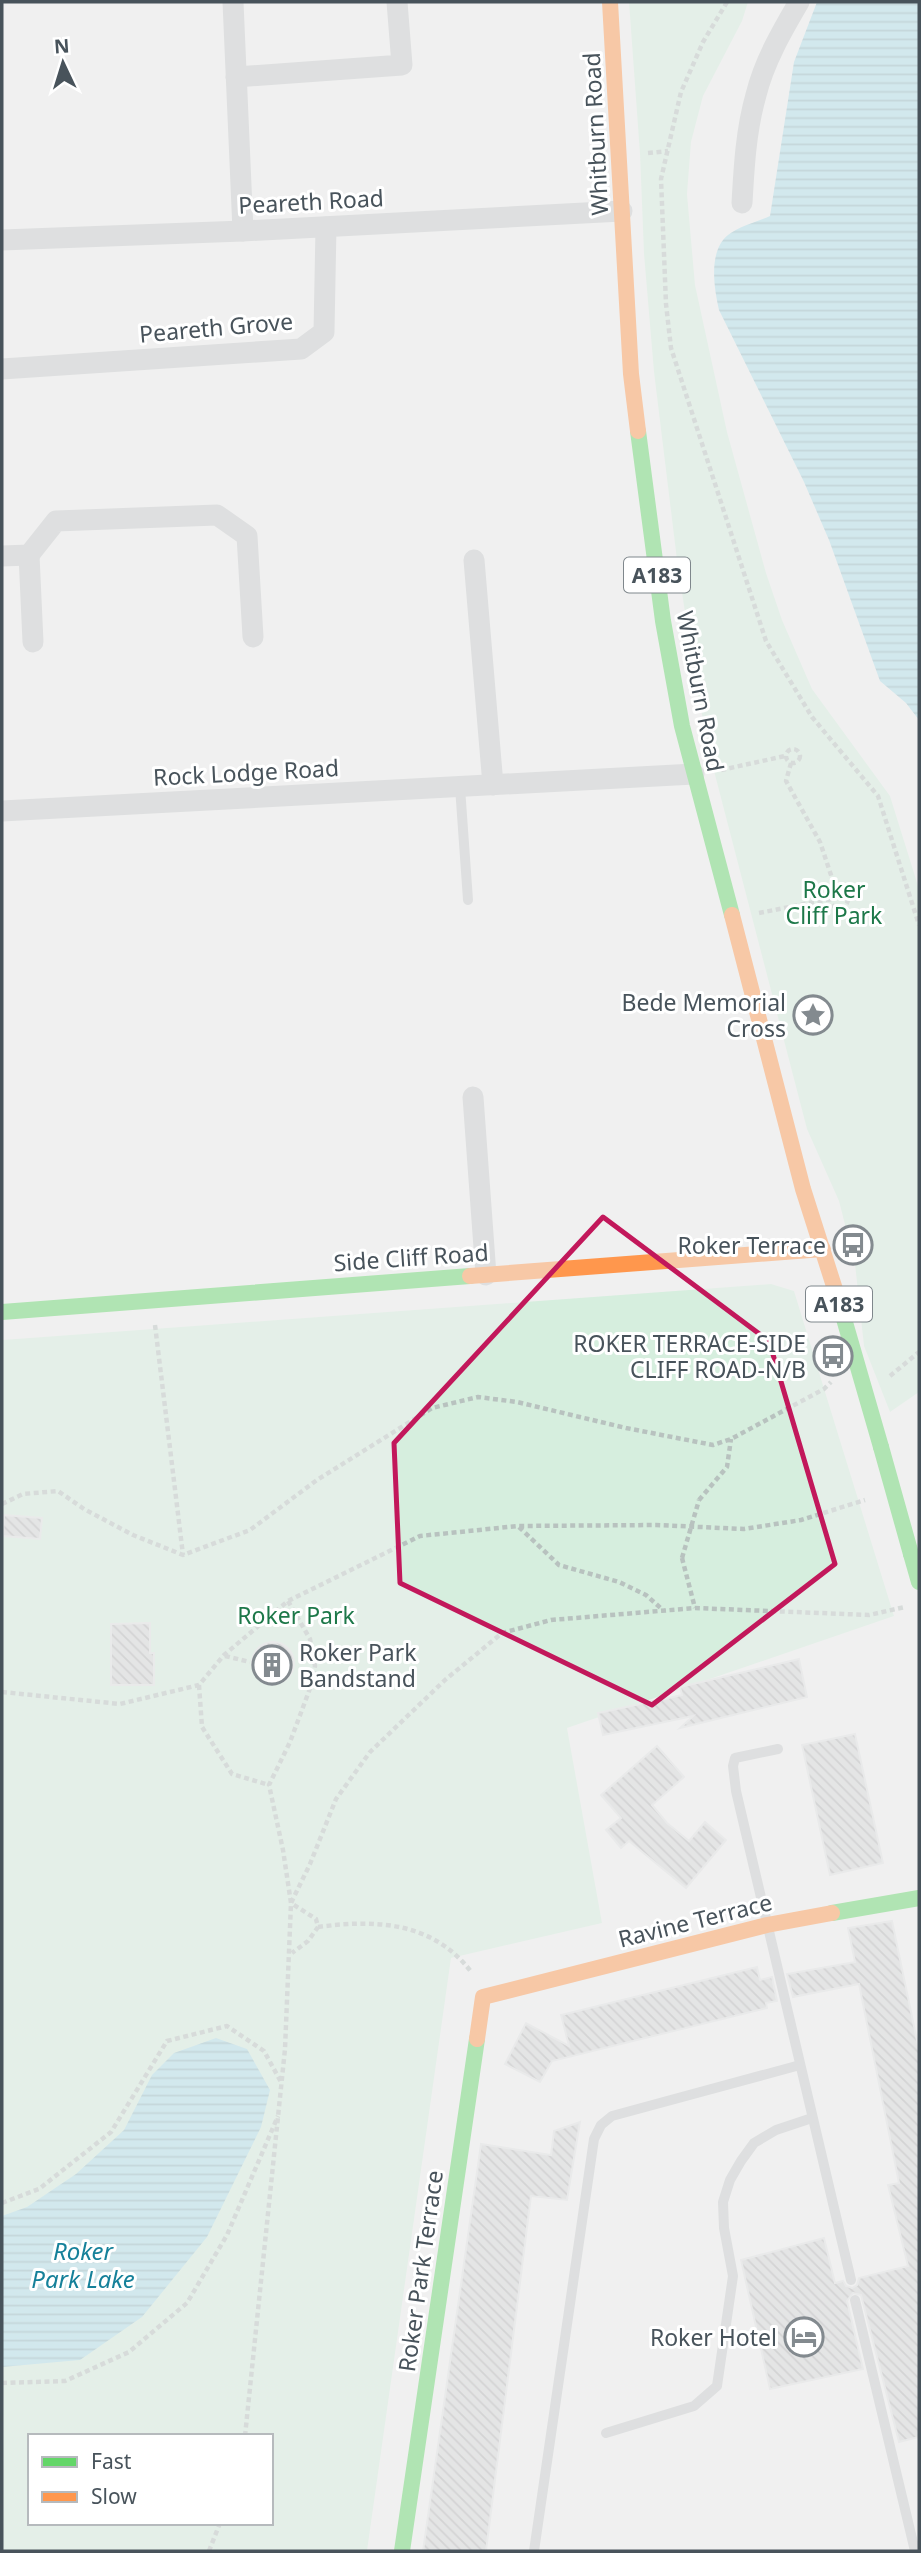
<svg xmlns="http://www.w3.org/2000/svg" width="921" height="2553" font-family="'Noto Sans',sans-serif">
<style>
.park{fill:#d6eede;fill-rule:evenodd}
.water{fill:url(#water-rules)}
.building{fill:url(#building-back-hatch);stroke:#e1e2e3;stroke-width:2}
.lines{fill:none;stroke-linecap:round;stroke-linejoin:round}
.path{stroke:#b8c2bf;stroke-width:4.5;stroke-dasharray:5 3.5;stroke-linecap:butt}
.lane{stroke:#c8cbcc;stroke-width:10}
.street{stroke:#c8cbcc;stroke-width:21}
.fast{stroke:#63d668;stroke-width:16}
.slow{stroke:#ff974d;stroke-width:16}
.path-bridge{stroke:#b8c2bf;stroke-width:4.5;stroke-dasharray:5 3.5;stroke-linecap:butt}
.fast-bridge{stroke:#63d668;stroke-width:16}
.marked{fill:none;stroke:#c2185b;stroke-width:5;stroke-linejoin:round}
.labels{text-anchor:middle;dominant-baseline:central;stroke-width:6;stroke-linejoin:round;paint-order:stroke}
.shield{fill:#fff;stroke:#7f878c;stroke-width:2}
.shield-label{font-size:21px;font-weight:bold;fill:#48535b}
.street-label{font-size:23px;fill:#48535b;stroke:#fff}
.park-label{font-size:23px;fill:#1d7849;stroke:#fff}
.poi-label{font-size:23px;fill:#48535b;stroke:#fff;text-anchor:end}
.water-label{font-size:24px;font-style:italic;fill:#16819a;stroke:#fff}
</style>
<defs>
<pattern id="water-rules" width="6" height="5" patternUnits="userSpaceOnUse" patternTransform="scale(1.75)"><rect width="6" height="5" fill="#aedee9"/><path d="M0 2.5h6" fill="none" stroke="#90b7c0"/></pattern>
<pattern id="building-back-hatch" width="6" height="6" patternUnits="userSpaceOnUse" patternTransform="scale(1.75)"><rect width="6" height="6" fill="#d6d7d8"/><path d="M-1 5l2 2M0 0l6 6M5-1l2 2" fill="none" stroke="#b0b1b2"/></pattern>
</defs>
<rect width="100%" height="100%" fill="#f0f0f0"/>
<g class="park">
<path d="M 629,2 L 748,2 L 742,21 L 703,96 L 691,142 L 687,194 L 695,285 L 727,432 L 766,573 L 782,620 L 812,689 L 890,796 L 919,889 L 919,1392 L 890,1412 L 864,1346 L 855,1264 L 839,1201 L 807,1129 L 714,771 L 697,691 L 677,560 L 654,372 L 644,254 L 640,154 Z"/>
<path d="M 771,1284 L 794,1291 L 894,1616 L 567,1728 L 602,1923 L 451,1958 L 367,2551 L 2,2551 L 2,1340 ZM 30,2436 L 271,2436 L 271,2523 L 30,2523 Z"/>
</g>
<g class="water">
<path d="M 817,2 L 919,2 L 919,720 L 906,703 L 880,681 L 829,540 L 804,482 L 719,310 C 714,288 708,251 728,235 C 740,226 757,222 770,216 L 794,62 Z"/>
<path d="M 216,2038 L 247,2049 L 270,2090 L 261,2127 L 207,2237 L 142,2317 L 80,2360 L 2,2367 L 2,2216 L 27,2207 L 76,2174 L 124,2130 L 152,2075 L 174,2053 Z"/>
</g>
<g class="building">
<path d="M 4,1515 L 42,1518 L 40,1539 L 3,1536 Z"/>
<path d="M 150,1623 L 150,1653 L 154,1653 L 154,1685 L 111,1685 L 111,1624 Z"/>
<circle cx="273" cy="1663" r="21"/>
<path d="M 799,1659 L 807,1697 L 680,1728 L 693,1716 L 603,1735 L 598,1713 L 682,1695 L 680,1687 Z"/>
<path d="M 855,1734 L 883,1863 L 830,1875 L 802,1745 Z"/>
<path d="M 657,1746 L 684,1777 L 652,1805 L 667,1823 L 689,1841 L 705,1822 L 726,1840 L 686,1888 L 629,1841 L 621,1848 L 606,1830 L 621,1818 L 601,1795 Z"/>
<path d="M 892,1921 L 919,2050 L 919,2437 L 899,2442 L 861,2295 L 853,2293 L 847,2301 L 863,2369 L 770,2389 L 741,2260 L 824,2238 L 835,2283 L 843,2281 L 846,2286 L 852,2288 L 857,2285 L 859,2278 L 908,2266 L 888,2185 L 899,2183 L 859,1984 L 793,1997 L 787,1974 L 855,1962 L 848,1928 Z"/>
<path d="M 757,1967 L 760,1980 L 772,1977 L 777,2001 L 766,2003 L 767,2008 L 552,2061 L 540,2082 L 505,2064 L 526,2023 L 569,2046 L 561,2015 Z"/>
<path d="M 580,2122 L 567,2200 L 531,2196 L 486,2551 L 423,2551 L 481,2144 L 551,2155 L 554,2131 Z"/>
</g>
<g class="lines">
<g class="path">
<path d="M 727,2 L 703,42 L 681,92 L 661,179 L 666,304 L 671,348 L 766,641 L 812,717 L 878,796 L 919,925"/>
<path d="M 648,153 L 668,151"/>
<circle cx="793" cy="756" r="7"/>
<path d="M 791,763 L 786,781 L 820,842 L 836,890"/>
<path d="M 721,770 L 785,756"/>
<circle cx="839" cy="899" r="9"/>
<path d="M 759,913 L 830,899"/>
<path d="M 155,1325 L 183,1555"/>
<path d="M 890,1376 L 919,1352"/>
<path d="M 699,1500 L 727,1467 L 731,1439"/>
<path d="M 2,1504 L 23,1494 L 58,1491 L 84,1509 L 133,1535 L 183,1555 L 250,1530 L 317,1480 L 432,1408 L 478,1397 L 517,1402 L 626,1428 L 713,1445 L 731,1439 L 824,1389 L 831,1382"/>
<path d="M 519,1527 L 559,1565 L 619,1582 L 646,1595 L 664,1611"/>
<path d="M 682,1558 L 695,1608"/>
<path d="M 288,1601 L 310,1639 L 315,1666 L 312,1683 L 290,1742 L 269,1785 L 283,1850 L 291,1903 L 316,1919 L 318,1927 L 308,1941 L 292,1953"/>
<path d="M 225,1656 L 250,1662"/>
<path d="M 199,1685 L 202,1727 L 232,1774 L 269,1785"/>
<path d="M 2,1692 L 120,1704 L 199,1685 L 224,1655 L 288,1601 L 420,1536 L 518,1526 L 656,1525 L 744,1529 L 801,1520 L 865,1500"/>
<path d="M 318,1927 C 377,1919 434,1922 472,1973"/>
<path d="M 2,2203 L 39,2189 L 111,2132 L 167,2041 L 227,2026 L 264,2051 L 281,2082"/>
<path d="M 2,2383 L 65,2381 L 129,2352 L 187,2303 L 227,2235 L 278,2116"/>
<path d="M 245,2436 L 285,2049 L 291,1903 L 310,1864 L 336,1799 L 370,1752 L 445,1680 L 502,1633 L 551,1620 L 695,1608 L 869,1615 L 905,1607"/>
<path d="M 209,2551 L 220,2523"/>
</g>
<g class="lane">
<path d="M 460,787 L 468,900"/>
<path d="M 778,1749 L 735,1758 L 733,1766 L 736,1791 L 851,2280"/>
<path d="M 855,2300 L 915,2551"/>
<path d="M 606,2433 L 694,2406 L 717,2386 L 733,2276 L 724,2228 L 723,2202 L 730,2180 L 741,2161 L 754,2143 L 776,2130 L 812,2118"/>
<path d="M 534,2551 L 594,2139 L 601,2125 L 612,2116 L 800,2065"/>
</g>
<g class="street">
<path d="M 233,2 L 243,231"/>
<path d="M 236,77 L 402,65 L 397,2"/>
<path d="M 742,203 C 744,167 746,130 756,95 C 764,62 782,31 799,2"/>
<path d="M 2,240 L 243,231 L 622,211"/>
<path d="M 2,369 L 301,349 L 324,332 L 326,227"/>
<path d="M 29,555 L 33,642"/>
<path d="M 2,556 L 29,555 L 56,521 L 217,515 L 247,536 L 253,637"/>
<path d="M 474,560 L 493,785"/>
<path d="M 2,811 L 694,774"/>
<path d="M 473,1097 L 486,1275"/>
</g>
<g class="fast">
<path d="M 638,431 L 663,621 L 682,726 L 732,915"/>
<path d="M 840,1305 L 881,1447"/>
<path d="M 2,1312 L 470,1276"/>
<path d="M 911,1554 L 919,1582"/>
<path d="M 832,1913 L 919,1898"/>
<path d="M 402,2551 L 477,2039"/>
</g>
<g class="slow">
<path d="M 610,2 L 631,374 L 638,431"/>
<path d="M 732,915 L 803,1189 L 840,1305"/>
<path d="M 470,1276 L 823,1249"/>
<path d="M 477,2039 L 483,1997 L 767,1925 L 832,1913"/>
</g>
<path class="path-bridge" d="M 682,1558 L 699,1500"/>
<path class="fast-bridge" d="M 881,1447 L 911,1554"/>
</g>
<path d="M0 0H921V2553H0ZM 603,1217 L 769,1341 L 835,1564 L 652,1705 L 400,1583 L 394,1443 Z" fill="#f0f0f0" fill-opacity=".55" fill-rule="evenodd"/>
<path class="marked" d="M 603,1217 L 769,1341 L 835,1564 L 652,1705 L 400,1583 L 394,1443 Z"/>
<defs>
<g id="sight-ring" transform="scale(2.0125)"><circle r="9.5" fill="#fff" stroke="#838a8f" stroke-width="1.5"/><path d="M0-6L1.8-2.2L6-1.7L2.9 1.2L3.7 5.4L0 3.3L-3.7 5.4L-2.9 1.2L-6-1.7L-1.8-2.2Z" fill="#838a8f"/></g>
<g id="bus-ring" transform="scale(2.0125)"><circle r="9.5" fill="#fff" stroke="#838a8f" stroke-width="1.5"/><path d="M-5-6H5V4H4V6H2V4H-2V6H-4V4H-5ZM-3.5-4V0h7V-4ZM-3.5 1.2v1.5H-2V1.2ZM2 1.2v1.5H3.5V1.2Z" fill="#838a8f"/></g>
<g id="building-ring" transform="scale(2.0125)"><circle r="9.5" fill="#fff" stroke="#838a8f" stroke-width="1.5"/><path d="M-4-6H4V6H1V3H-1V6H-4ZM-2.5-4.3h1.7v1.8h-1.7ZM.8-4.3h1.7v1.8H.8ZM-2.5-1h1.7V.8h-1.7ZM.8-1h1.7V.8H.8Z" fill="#838a8f"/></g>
<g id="hotel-ring" transform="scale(2.0125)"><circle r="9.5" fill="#fff" stroke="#838a8f" stroke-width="1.5"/><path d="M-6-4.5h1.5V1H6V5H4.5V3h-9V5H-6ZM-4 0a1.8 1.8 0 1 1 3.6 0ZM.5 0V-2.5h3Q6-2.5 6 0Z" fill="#838a8f"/></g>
</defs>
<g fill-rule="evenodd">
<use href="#sight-ring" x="813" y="1015"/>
<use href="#bus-ring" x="853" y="1245"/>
<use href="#bus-ring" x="833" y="1356"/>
<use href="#building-ring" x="272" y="1665"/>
<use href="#hotel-ring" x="804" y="2337"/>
</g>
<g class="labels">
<g class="shield">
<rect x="624" y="557.5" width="66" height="35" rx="5"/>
<rect x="806" y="1286.5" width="66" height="35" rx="5"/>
</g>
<g class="shield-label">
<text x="657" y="575">A183</text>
<text x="839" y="1304">A183</text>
</g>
<g class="street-label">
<text transform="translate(595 134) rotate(-93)">Whitburn Road</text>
<text transform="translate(311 201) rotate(-3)">Peareth Road</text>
<text transform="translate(216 327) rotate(-5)">Peareth Grove</text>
<text transform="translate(701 691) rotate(79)">Whitburn Road</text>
<text transform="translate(246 772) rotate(-3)">Rock Lodge Road</text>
<text transform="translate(411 1257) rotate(-4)">Side Cliff Road</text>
<text transform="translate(695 1920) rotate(-14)">Ravine Terrace</text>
<text transform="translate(420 2271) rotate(-82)">Roker Park Terrace</text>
</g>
<g class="park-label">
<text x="834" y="889">Roker<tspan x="834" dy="26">Cliff Park</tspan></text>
<text x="296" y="1615">Roker Park</text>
</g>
<g class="poi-label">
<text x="786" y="1002">Bede Memorial<tspan x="786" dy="26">Cross</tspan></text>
<text x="826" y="1245">Roker Terrace</text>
<text x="806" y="1343">ROKER TERRACE-SIDE<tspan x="806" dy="26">CLIFF ROAD-N/B</tspan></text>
<text x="299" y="1652" text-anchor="start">Roker Park<tspan x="299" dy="26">Bandstand</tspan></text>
<text x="777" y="2337">Roker Hotel</text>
</g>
<g class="water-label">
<text x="83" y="2250">Roker<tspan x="83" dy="28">Park Lake</tspan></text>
</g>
</g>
<rect width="921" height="2553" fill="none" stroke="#48535b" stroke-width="7"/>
<rect x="28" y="2434" width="245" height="91" fill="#ffffff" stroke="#b6babd" stroke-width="2"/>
<rect x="42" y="2457" width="35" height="10" fill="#63d668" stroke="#b6babd" stroke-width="2"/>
<text x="91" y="2469" font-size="21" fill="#48535b">Fast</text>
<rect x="42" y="2492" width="35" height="10" fill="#ff974d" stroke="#b6babd" stroke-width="2"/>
<text x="91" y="2504" font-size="21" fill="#48535b">Slow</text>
<g transform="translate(63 63) rotate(356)" stroke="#ffffff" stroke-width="5" paint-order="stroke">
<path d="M0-5L12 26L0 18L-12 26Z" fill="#48535b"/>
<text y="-10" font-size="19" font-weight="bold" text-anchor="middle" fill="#48535b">N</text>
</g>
</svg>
